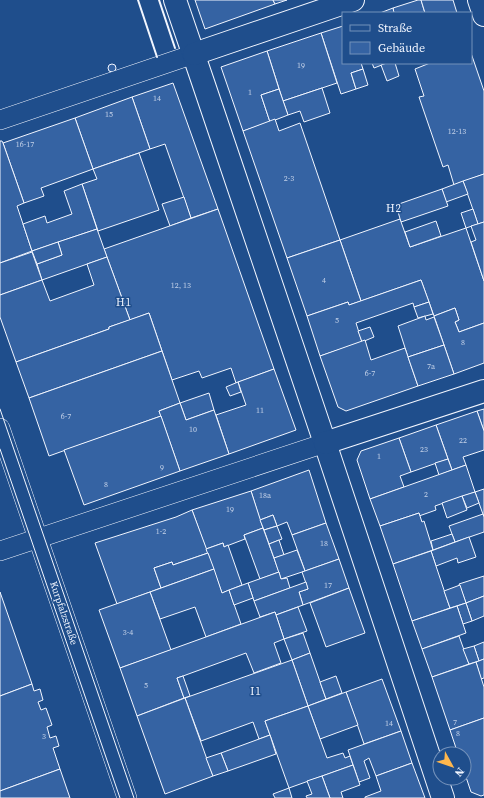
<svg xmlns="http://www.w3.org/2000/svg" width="484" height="798" font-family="'Source Serif 4',serif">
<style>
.building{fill:#3563a3;stroke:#f2f6ff}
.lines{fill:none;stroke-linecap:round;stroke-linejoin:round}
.pedestrian-casing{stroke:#f2f6ff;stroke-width:20}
.minor-casing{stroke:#f2f6ff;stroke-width:24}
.pedestrian{stroke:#1f4e8c;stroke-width:19}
.minor{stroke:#1f4e8c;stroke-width:22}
.tram{stroke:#f2f6ff;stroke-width:1}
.wall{stroke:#f2f6ff;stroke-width:2}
.labels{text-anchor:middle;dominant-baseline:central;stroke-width:3;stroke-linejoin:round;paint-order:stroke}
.number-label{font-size:8px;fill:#c3d1e8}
.street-label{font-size:10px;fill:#f2f6ff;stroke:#1f4e8c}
.neighbourhood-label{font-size:11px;letter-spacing:1px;fill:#f2f6ff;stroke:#1f4e8c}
</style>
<rect width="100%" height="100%" fill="#1f4e8c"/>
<g class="building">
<path d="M 195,0 L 273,0 L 275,4 L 205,29 Z"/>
<path d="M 273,0 L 287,0 L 275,4 Z"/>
<path d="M 418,0 L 421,0 L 425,13 L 394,13 L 393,8 Z"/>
<path d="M 421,0 L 453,0 L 457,13 L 425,13 Z"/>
<path d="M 393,8 L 394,13 L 380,13 Z"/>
<path d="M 343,26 L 343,63 L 361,63 L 363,69 L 351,73 L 356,89 L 341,94 L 321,33 Z"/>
<path d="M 321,33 L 337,83 L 283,101 L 267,51 Z"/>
<path d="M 267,51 L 279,89 L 261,95 L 270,122 L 243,131 L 221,67 Z"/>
<path d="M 471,53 L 484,91 L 484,174 L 454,185 L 448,165 L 443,167 L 419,97 L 424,96 L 415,69 L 430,63 L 471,63 Z"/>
<path d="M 372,63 L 387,63 L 374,68 Z"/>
<path d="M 387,63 L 395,63 L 399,76 L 387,81 L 381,65 Z"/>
<circle cx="112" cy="68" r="4"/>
<path d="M 363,69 L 368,85 L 356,89 L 351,73 Z"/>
<path d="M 173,83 L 218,209 L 191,218 L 165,144 L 150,149 L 132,97 Z"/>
<path d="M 322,88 L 330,113 L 304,122 L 300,111 L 288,115 L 283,101 Z"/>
<path d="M 279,89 L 288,115 L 270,122 L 261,95 Z"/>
<path d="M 132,97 L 150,149 L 93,169 L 75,118 Z"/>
<path d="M 75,118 L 93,169 L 41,188 L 44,196 L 24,203 L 3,143 Z"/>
<path d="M 275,119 L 279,131 L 300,123 L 340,240 L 287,258 L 243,131 Z"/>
<path d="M 0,141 L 2,141 L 3,143 L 24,203 L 17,206 L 32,251 L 0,263 Z"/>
<path d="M 139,153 L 159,210 L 98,231 L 82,184 L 97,179 L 93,169 Z"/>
<path d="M 484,174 L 484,222 L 478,224 L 463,181 Z"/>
<path d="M 463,181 L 468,194 L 446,202 L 442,189 Z"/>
<path d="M 82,184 L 97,229 L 32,251 L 23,224 L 45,216 L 47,223 L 72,214 L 64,191 Z"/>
<path d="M 442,189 L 448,206 L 401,222 L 396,205 Z"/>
<path d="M 184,197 L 191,218 L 170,226 L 162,204 Z"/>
<path d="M 218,209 L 274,369 L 236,383 L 231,368 L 202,378 L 199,371 L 172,380 L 149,313 L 130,320 L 104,249 Z"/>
<path d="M 473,209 L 478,224 L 466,228 L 461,213 Z"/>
<path d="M 400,219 L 410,247 L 466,228 L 484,281 L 484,323 L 459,332 L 455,322 L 459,320 L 455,308 L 434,316 L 421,280 L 361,301 L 340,240 Z"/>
<path d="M 436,221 L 441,236 L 410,247 L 405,232 Z"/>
<path d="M 484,222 L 484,281 L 471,242 L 476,240 L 471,226 Z"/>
<path d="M 97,229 L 107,257 L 42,280 L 37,264 L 62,255 L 58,242 Z"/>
<path d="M 340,240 L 361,301 L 349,305 L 348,302 L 307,316 L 287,258 Z"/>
<path d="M 58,242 L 62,255 L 37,264 L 32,251 Z"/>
<path d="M 32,252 L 42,280 L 0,295 L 0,263 Z"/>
<path d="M 107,257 L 130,320 L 109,327 L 109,329 L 16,362 L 0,317 L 0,295 L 42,280 L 50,301 L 94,285 L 87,264 Z"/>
<path d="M 421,280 L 429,302 L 414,307 L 413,303 L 356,323 L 362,342 L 320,356 L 307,316 L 348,302 L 349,305 Z"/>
<path d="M 429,302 L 433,314 L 418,318 L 414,307 Z"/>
<path d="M 455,308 L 459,320 L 455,322 L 459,332 L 484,323 L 484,363 L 454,374 L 434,316 Z"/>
<path d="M 149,313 L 162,351 L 29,398 L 16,362 L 109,329 L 109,327 Z"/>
<path d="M 425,316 L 426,320 L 434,317 L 444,345 L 408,357 L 398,326 Z"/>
<path d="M 370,327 L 374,337 L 362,342 L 358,331 Z"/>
<path d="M 365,340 L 371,360 L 405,348 L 418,386 L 346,411 L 338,407 L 320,356 Z"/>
<path d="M 444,345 L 454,374 L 418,386 L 408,357 Z"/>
<path d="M 162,351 L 180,403 L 159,411 L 161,416 L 49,456 L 29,398 Z"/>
<path d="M 274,369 L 296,430 L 229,454 L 216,415 L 246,405 L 238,382 Z"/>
<path d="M 238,382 L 241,392 L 230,396 L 226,387 Z"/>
<path d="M 209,393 L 214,410 L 186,420 L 180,403 Z"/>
<path d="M 180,403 L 186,420 L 214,410 L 229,454 L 180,471 L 159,411 Z"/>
<path d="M 484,409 L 484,431 L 477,411 Z"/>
<path d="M 477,411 L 484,431 L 484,450 L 463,457 L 466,465 L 452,470 L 436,425 Z"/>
<path d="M 161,416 L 180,471 L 84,505 L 64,450 Z"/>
<path d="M 436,425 L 448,459 L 411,472 L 399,438 Z"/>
<path d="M 399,438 L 411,472 L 400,476 L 404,487 L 370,499 L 357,460 L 361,451 Z"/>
<path d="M 448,459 L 452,470 L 439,475 L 435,463 Z"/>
<path d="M 466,465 L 475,492 L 435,506 L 436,510 L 419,516 L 419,513 L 380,526 L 370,499 Z"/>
<path d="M 309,470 L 326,523 L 292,535 L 287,522 L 277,526 L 273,515 L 260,520 L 251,491 Z"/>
<path d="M 484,489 L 484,517 L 475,492 Z"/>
<path d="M 251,491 L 263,528 L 244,535 L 245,539 L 224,547 L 223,543 L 206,549 L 192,510 Z"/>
<path d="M 475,492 L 479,503 L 467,508 L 462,496 Z"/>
<path d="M 462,496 L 467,510 L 447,518 L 442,503 Z"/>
<path d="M 192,510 L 208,553 L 173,565 L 172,562 L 154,568 L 161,588 L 117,604 L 95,543 L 176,517 Z"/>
<path d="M 419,513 L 422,522 L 424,521 L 433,550 L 393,564 L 380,526 Z"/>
<path d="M 483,514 L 484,517 L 484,532 L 455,542 L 449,526 Z"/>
<path d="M 273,515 L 277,526 L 264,530 L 260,520 Z"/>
<path d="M 326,523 L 339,559 L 305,571 L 292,535 Z"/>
<path d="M 277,526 L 282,539 L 269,544 L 264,530 Z"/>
<path d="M 263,528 L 279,572 L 260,579 L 244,535 Z"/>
<path d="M 452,534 L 455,542 L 433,550 L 431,541 Z"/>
<path d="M 469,537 L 476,557 L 458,563 L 457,558 L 436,566 L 431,551 Z"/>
<path d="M 279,540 L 284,555 L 274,558 L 269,544 Z"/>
<path d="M 223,543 L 224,547 L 228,545 L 242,585 L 222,593 L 206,549 Z"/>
<path d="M 297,550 L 305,571 L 281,579 L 274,558 Z"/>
<path d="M 431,551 L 450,608 L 412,621 L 393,564 Z"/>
<path d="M 208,553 L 214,569 L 161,588 L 154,568 L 172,562 L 173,565 Z"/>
<path d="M 339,559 L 349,588 L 303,605 L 299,592 L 308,589 L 302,572 Z"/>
<path d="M 214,569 L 222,593 L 229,590 L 241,624 L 206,637 L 195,607 L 160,619 L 150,592 Z"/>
<path d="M 279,572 L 281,579 L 287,578 L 290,588 L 254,601 L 248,583 Z"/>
<path d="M 484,576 L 484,596 L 466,603 L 459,584 Z"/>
<path d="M 306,582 L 308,589 L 299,592 L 303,605 L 276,615 L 275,612 L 260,617 L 254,601 Z"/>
<path d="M 248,583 L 253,598 L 234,605 L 229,590 Z"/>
<path d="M 460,585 L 466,603 L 450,608 L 444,591 Z"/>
<path d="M 349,588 L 365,633 L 326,647 L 310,603 Z"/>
<path d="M 0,592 L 32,684 L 0,696 Z"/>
<path d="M 150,592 L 171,650 L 120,668 L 99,610 Z"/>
<path d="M 484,596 L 484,616 L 472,621 L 466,603 Z"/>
<path d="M 466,603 L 472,621 L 463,624 L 457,606 Z"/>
<path d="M 457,606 L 466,633 L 422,649 L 412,621 Z"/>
<path d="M 298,607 L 307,631 L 284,639 L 276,615 Z"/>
<path d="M 275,612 L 284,639 L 274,643 L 281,663 L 254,673 L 246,653 L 183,676 L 177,678 L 184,698 L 137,716 L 120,668 Z"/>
<path d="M 303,633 L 310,653 L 292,660 L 284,639 Z"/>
<path d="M 459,636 L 469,664 L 432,677 L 422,649 Z"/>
<path d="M 484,642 L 484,659 L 479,661 L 474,646 Z"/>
<path d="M 474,646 L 479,661 L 469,664 L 463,649 Z"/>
<path d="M 310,653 L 326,699 L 308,706 L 292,660 Z"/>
<path d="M 484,659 L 484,678 L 481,679 L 476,662 Z"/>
<path d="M 292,660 L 308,706 L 265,721 L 270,735 L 259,739 L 253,722 L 201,741 L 185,698 Z"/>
<path d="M 476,662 L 484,687 L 484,718 L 450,730 L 432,677 Z"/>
<path d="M 183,676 L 190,696 L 184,698 L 177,678 Z"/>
<path d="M 336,676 L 342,693 L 326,699 L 320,682 Z"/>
<path d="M 382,679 L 401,731 L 364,744 L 346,692 Z"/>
<path d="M 32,684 L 34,691 L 40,689 L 43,700 L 38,702 L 41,710 L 46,708 L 52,725 L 47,727 L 50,738 L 56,736 L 59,746 L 53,748 L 60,769 L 0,791 L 0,696 Z"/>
<path d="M 346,692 L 358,725 L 320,739 L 308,706 Z"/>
<path d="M 185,698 L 213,776 L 165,794 L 137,716 Z"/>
<path d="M 308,706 L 327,758 L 343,753 L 345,758 L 350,756 L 353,765 L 289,788 L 265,721 Z"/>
<path d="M 484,718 L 484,795 L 481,796 L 471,792 L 464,771 L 464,754 L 458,754 L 450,730 Z"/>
<path d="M 401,731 L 412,763 L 376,776 L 369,758 L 364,761 L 370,778 L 359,782 L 348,750 Z"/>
<path d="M 270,735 L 276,754 L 228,771 L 221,753 Z"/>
<path d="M 221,753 L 228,771 L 213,776 L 206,758 Z"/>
<path d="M 412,763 L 425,798 L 365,798 L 365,797 L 381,791 L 376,776 Z"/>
<path d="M 353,765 L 360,785 L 341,792 L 343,798 L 330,798 L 322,776 Z"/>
<path d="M 60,769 L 70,798 L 0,798 L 0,791 Z"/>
<path d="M 322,776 L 330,798 L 307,798 L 306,796 L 312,794 L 307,781 Z"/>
<path d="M 289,788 L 292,798 L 275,798 L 273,794 Z"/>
</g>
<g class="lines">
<g class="pedestrian-casing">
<g id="pedestrian">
<path d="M 0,120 L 194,54"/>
<path d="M 0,428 L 127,798"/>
<path d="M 0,551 L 325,443"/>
</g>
</g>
<g class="minor-casing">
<g id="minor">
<path d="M 175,0 L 203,82 L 325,443 L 443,798"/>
<path d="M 479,0 L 484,15"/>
<path d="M 194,54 L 353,0"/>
<path d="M 325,443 L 484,391"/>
</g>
</g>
<use href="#pedestrian" class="pedestrian"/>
<use href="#minor" class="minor"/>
<g class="tram">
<path d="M 0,409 L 134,798"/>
<path d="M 0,449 L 120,798"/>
</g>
<g class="wall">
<path d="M 138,0 L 157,57"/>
<path d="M 159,0 L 175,48"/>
</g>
</g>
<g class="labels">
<g class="number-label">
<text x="301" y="65">19</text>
<text x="250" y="92">1</text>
<text x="157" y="98">14</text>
<text x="109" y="114">15</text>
<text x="457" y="131">12-13</text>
<text x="25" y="144">16-17</text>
<text x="289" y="178">2-3</text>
<text x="324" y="280">4</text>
<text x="181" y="285">12, 13</text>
<text x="337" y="320">5</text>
<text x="463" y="342">8</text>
<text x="431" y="366">7a</text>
<text x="370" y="373">6-7</text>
<text x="260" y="410">11</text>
<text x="66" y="416">6-7</text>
<text x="193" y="429">10</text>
<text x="463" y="440">22</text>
<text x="424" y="449">23</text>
<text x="379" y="456">1</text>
<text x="162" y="467">9</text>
<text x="106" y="484">8</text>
<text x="426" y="494">2</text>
<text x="265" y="495">18a</text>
<text x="230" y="509">19</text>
<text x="161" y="531">1-2</text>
<text x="324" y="543">18</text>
<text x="328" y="585">17</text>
<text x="128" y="632">3-4</text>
<text x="146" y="685">5</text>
<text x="455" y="722">7</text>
<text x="389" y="723">14</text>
<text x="458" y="733">8</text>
<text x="44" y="736">3</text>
</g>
<g class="street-label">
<text transform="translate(64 613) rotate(71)">Kurpfalzstraße</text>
</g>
<g class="neighbourhood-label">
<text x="394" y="208">H2</text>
<text x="124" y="302">H1</text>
<text x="256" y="691">I1</text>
</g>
</g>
<rect x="342" y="12" width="130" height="52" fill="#1f4e8c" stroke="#7391ba"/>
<rect x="350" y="25" width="20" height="6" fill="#1f4e8c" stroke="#7391ba"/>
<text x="378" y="32" font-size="12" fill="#f2f6ff">Straße</text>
<rect x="350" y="42" width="20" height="12" fill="#3563a3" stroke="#7391ba"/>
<text x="378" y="52" font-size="12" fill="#f2f6ff">Gebäude</text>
<g transform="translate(452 766) rotate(130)"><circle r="19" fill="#1f4e8c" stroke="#7391ba"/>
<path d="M0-3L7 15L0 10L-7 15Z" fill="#ffb74d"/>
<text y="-6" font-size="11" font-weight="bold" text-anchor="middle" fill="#f2f6ff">N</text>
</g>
</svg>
